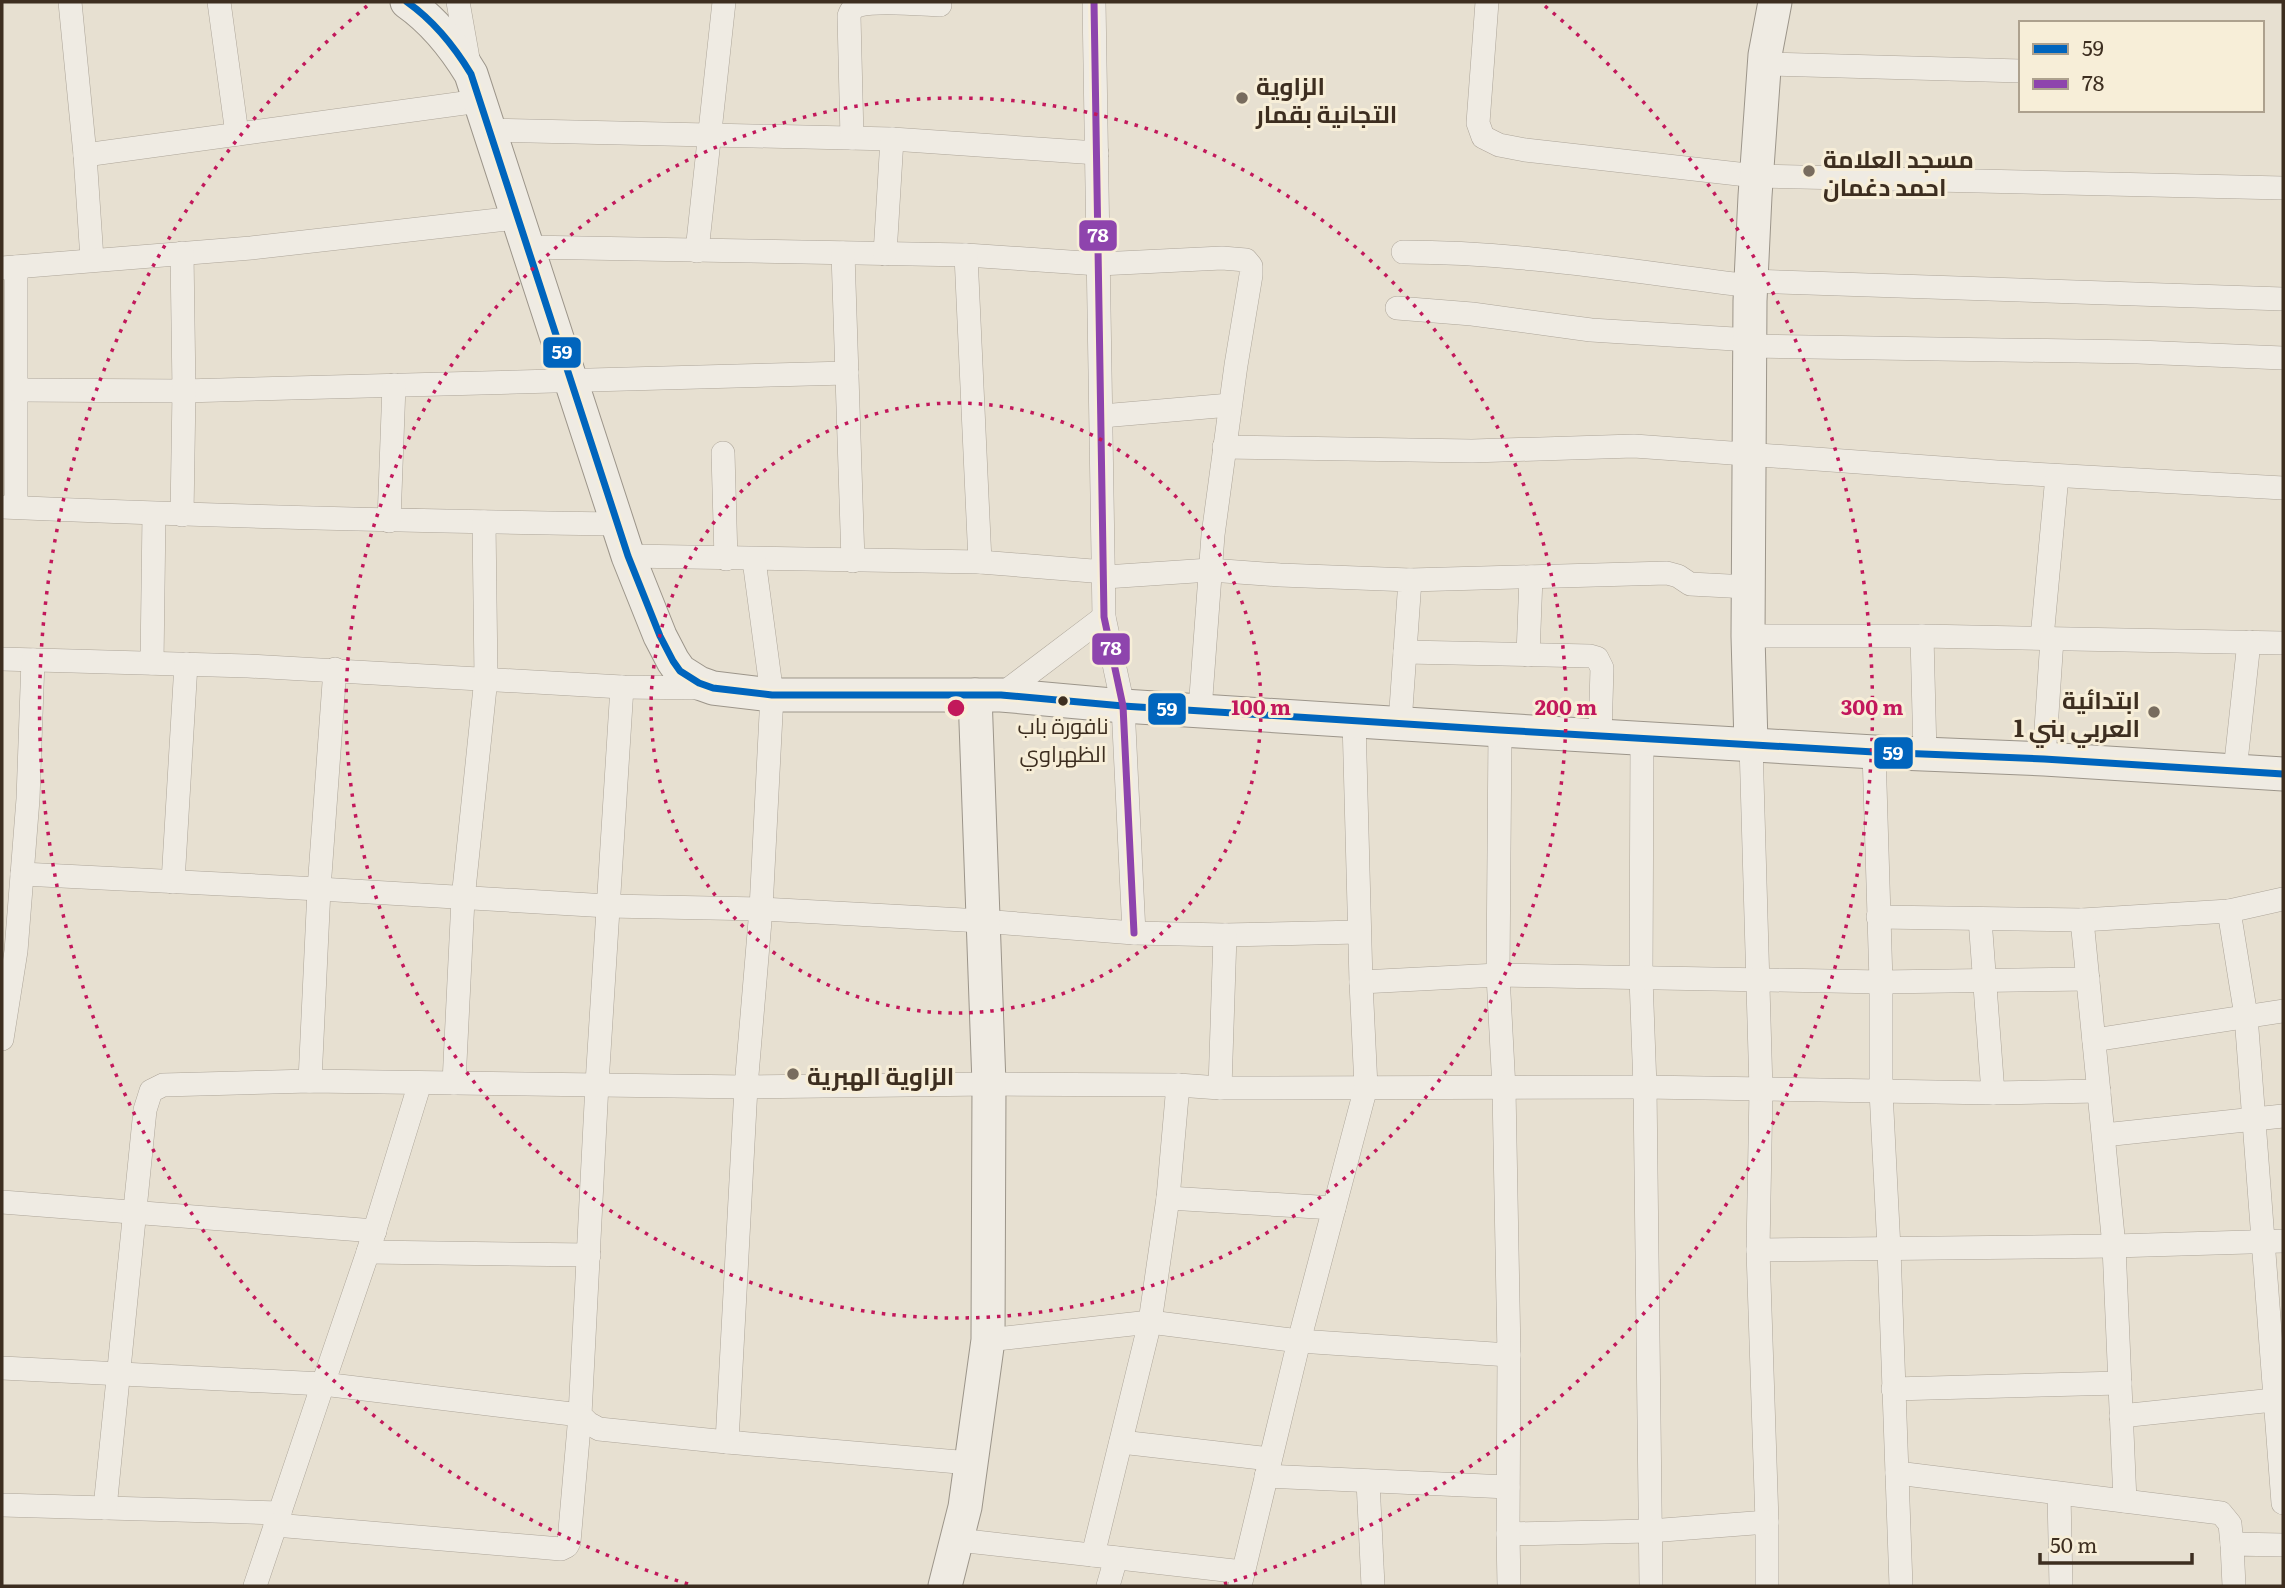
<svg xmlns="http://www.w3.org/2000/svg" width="2285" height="1588" font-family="Literata,Cairo,serif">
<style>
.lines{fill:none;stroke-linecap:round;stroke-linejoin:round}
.street-casing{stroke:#ada599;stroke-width:24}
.secondary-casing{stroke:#9c958a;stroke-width:35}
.street{stroke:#efebe3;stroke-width:23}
.secondary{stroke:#efebe3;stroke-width:33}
.bus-1-casing{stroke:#f7eed8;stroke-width:12}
.bus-2-casing{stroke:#f7eed8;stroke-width:12}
.bus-1{stroke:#0065bd;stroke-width:7}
.bus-2{stroke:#8e44ad;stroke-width:7}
.ring{fill:none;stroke:#c2185b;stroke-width:3.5;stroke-dasharray:3.5 7}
.poi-dot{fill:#786c5e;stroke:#f7eed8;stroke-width:2.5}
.bus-dot{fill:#3d2e20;stroke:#f7eed8;stroke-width:2.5}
.labels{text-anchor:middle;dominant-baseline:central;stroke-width:6;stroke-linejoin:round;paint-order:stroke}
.bus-label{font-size:22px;fill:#3d2e20;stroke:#f7eed8}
.poi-label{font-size:24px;font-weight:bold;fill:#3d2e20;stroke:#f7eed8;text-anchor:start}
.centre{fill:#c2185b;stroke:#f7eed8;stroke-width:3.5}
.ring-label{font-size:21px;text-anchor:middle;font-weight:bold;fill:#c2185b;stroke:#f7eed8;stroke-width:6;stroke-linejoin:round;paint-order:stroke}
.line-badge{stroke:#f7eed8;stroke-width:2.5}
.badge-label{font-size:19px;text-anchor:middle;font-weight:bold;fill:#fff}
</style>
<rect width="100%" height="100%" fill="#e7e0d1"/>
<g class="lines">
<g class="street-casing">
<g id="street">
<path d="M 70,2 L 85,155 L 92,259"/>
<path d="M 219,2 L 237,134"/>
<path d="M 458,2 L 469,64"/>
<path d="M 1094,2 L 1104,617 L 1123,706 L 1134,933"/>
<path d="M 1487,2 L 1478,123 L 1483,137 L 1499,145 L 1525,150 L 1756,176 L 2283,188"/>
<path d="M 1765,64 L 2021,71"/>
<path d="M 488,130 L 892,139 L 1097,153"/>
<path d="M 852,138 L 849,16 C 851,10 853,7 860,5 C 877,0 920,4 940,5"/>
<path d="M 85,155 L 479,101"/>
<path d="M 526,247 L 966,255 L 1099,264 L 1222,258 L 1246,260 L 1251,266 L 1251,275 L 1236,365 L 1213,535 L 1200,710"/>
<path d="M 697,251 L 724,2"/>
<path d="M 1403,252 C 1520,252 1635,272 1751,286"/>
<path d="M 843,253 L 853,561"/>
<path d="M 885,254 L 892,139"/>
<path d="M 966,255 L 980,562"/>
<path d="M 16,267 L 16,507"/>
<path d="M 2,268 L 251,248 L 516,218"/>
<path d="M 1751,281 L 2283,299"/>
<path d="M 1397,308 L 1472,314 L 1591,330 L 1750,340"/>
<path d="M 1750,346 L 2138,352 L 2283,358"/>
<path d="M 17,390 L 184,391 L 847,373"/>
<path d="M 1102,416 L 1230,405"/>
<path d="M 1224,447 L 1472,451 L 1634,446 L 1997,472 L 2283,488"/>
<path d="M 723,453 L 726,559"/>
<path d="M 2,507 C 207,516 412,521 617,524"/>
<path d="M 182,515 L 184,391 L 182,253"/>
<path d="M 389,521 L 394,385"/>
<path d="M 628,556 L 980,562 L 1105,572"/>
<path d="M 754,560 L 772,695 L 761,909 L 746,1087 L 727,1442 L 970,1463"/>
<path d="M 1105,577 L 1210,570 L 1280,575 L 1410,580 L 1400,723"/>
<path d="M 1410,580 L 1667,573 L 1678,576 L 1690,584 L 1748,587"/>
<path d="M 1748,636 L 1922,636 L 2283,643"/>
<path d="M 1922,636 L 1925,754"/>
<path d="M 2042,638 L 2057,476"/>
<path d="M 1405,652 L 1590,656 L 1597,658 L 1602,668 L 1600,736"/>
<path d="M 1528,655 L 1531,577"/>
<path d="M 2,659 L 248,666 L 622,687 L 705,688"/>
<path d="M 152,663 L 154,514"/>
<path d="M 622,687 L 597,1084 L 580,1415 L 588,1423 L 599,1429 L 727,1442"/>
<path d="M 1001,695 L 1104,617"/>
<path d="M 1354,720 L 1361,982"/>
<path d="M 1642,739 L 1641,978 L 1645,1087 L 1651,1586"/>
<path d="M 1751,744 L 1761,1090 L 1758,1250 L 1767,1522 L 1767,1586"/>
<path d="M 1874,752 L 1881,982 L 1881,1091 L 1889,1249 L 1901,1586"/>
<path d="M 2044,759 L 2052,639"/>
<path d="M 2235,771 L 2249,642"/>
<path d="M 22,874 L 319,889 L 335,669"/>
<path d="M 173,882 L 186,664"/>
<path d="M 2283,899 L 2229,911 L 2246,1016 L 2283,1503"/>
<path d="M 1878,917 L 2082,920 L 2229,911"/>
<path d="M 1980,919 L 1993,1093"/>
<path d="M 2082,920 L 2114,1246 L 2125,1501"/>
<path d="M 2,1039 L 16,951 L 28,799 L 33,660"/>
<path d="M 2094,1040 L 2283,1011"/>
<path d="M 310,1081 L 319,889 L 608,906 L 761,909 L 982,921 L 1134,933 L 1225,935 L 1359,932"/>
<path d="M 454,1083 L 463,899 L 486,678 L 484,522"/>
<path d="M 1220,1088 L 1225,935"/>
<path d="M 2104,1135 L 2283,1116"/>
<path d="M 1168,1198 L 1334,1208"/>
<path d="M 2,1202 L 375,1231"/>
<path d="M 1758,1250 L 2114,1246 L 2283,1241"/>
<path d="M 368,1252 L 589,1255"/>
<path d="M 988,1340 L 1150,1322 L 1299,1341 L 1509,1355 L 1504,1089 L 1498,975 L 1500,730"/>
<path d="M 1509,1355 L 1508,1534 L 1650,1531 L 1767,1522"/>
<path d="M 2,1368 L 323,1384 L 255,1586"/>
<path d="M 1893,1389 L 2120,1383"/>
<path d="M 2121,1416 L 2283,1399"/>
<path d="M 1121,1442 L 1270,1459"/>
<path d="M 1897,1473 L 2221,1513 L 2230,1524 L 2232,1544"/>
<path d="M 1266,1476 L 1508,1487"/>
<path d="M 1368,1481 L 1373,1586"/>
<path d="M 2059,1494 L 2061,1586"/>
<path d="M 2,1505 L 280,1513"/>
<path d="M 105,1508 L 145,1110 L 151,1091 L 163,1085 L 310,1081 L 746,1087 L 989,1084 L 1178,1085 L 1220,1088 L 1645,1087 L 1993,1093 L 2099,1091"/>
<path d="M 275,1525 L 561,1549 L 567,1546 L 569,1542 L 580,1415 L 323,1384 L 368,1252 L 420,1083"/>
<path d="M 1508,1534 L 1509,1586"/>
<path d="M 958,1540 L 1243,1572"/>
<path d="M 1093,1555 L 1150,1322 L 1168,1198 L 1178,1085"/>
<path d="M 1108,1586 L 1116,1558"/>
<path d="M 1240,1586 L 1299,1341 L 1366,1087 L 1361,982 L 1498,975 L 1881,982 L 2088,979"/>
<path d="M 2234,1586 L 2232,1544 L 2283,1545"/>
</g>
</g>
<g class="secondary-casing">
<g id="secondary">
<path d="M 407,2 C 434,21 454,46 471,74 L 628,556 L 660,636 L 673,661 L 680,671 L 699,683 L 713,688 L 772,695 L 1001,695 L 1123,706 L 1500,730 L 1874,752 L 2044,759 L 2283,774"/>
<path d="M 1751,744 L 1748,636 L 1750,301 L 1755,196 L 1765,55 L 1775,2"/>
<path d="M 945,1586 L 965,1507 L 988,1340 L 989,1084 L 975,695"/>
</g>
</g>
<use href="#street" class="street"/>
<use href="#secondary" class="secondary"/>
<g class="bus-1-casing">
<path id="bus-1" d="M 407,2 C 434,21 454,46 471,74 L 628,556 L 660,636 L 673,661 L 680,671 L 699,683 L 713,688 L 772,695 L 1001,695 L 1123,706 L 1500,730 L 1874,752 L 2044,759 L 2283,774"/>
</g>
<g class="bus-2-casing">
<path id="bus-2" d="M 1094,2 L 1104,617 L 1123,706 L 1134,933"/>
</g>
<use href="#bus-1" class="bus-1"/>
<use href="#bus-2" class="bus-2"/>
</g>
<g class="ring">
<circle cx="956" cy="708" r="305"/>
<circle cx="956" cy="708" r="610"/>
<path d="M688 1584A916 916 0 0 1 367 6M1545 6A916 916 0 0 1 1224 1584"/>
</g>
<g class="poi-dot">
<circle cx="1242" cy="98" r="7"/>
<circle cx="1809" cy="171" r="7"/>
<circle cx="2154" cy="712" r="7"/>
<circle cx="793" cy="1074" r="7"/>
</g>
<circle class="bus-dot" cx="1063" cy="701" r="6"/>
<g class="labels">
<g class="bus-label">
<text x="1063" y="724">نافورة باب<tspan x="1063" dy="28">الظهراوي</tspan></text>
</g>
<g class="poi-label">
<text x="1256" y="84">الزاوية<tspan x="1256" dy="28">التجانية بقمار</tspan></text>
<text x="1823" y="157">مسجد العلامة<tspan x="1823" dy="28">احمد دغمان</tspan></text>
<text x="2140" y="698" text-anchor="end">ابتدائية<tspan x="2140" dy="28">العربي بني 1</tspan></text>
<text x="807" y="1074">الزاوية الهبرية</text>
</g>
</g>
<circle cx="956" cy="708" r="10" class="centre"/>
<g class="ring-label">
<text x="1261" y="715">100 m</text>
<text x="1566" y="715">200 m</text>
<text x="1872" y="715">300 m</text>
</g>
<g class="line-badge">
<rect x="1078" y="219" width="40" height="33" rx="7" fill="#8e44ad"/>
<rect x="542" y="336" width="40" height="33" rx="7" fill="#0065bd"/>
<rect x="1091" y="632" width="40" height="34" rx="7" fill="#8e44ad"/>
<rect x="1147" y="692" width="40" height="34" rx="7" fill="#0065bd"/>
<rect x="1873" y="736" width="41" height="34" rx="7" fill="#0065bd"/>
</g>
<g class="badge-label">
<text x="1098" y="242">78</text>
<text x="562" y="359">59</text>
<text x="1111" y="655">78</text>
<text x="1167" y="716">59</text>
<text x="1893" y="760">59</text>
</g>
<rect width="2285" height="1588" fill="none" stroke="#3d2e20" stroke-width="7"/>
<rect x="2019" y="21" width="245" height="91" fill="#f7eed8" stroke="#ada18e" stroke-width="2"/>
<rect x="2033" y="44" width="35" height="10" fill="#0065bd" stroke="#ada18e" stroke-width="2"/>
<text x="2082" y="56" font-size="21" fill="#3d2e20">59</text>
<rect x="2033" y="79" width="35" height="10" fill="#8e44ad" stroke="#ada18e" stroke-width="2"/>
<text x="2082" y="91" font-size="21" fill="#3d2e20">78</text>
<path d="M2040 1553v10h152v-10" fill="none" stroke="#3d2e20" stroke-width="3.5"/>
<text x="2050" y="1553" font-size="21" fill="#3d2e20" stroke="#f7eed8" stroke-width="5" paint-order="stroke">50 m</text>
</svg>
